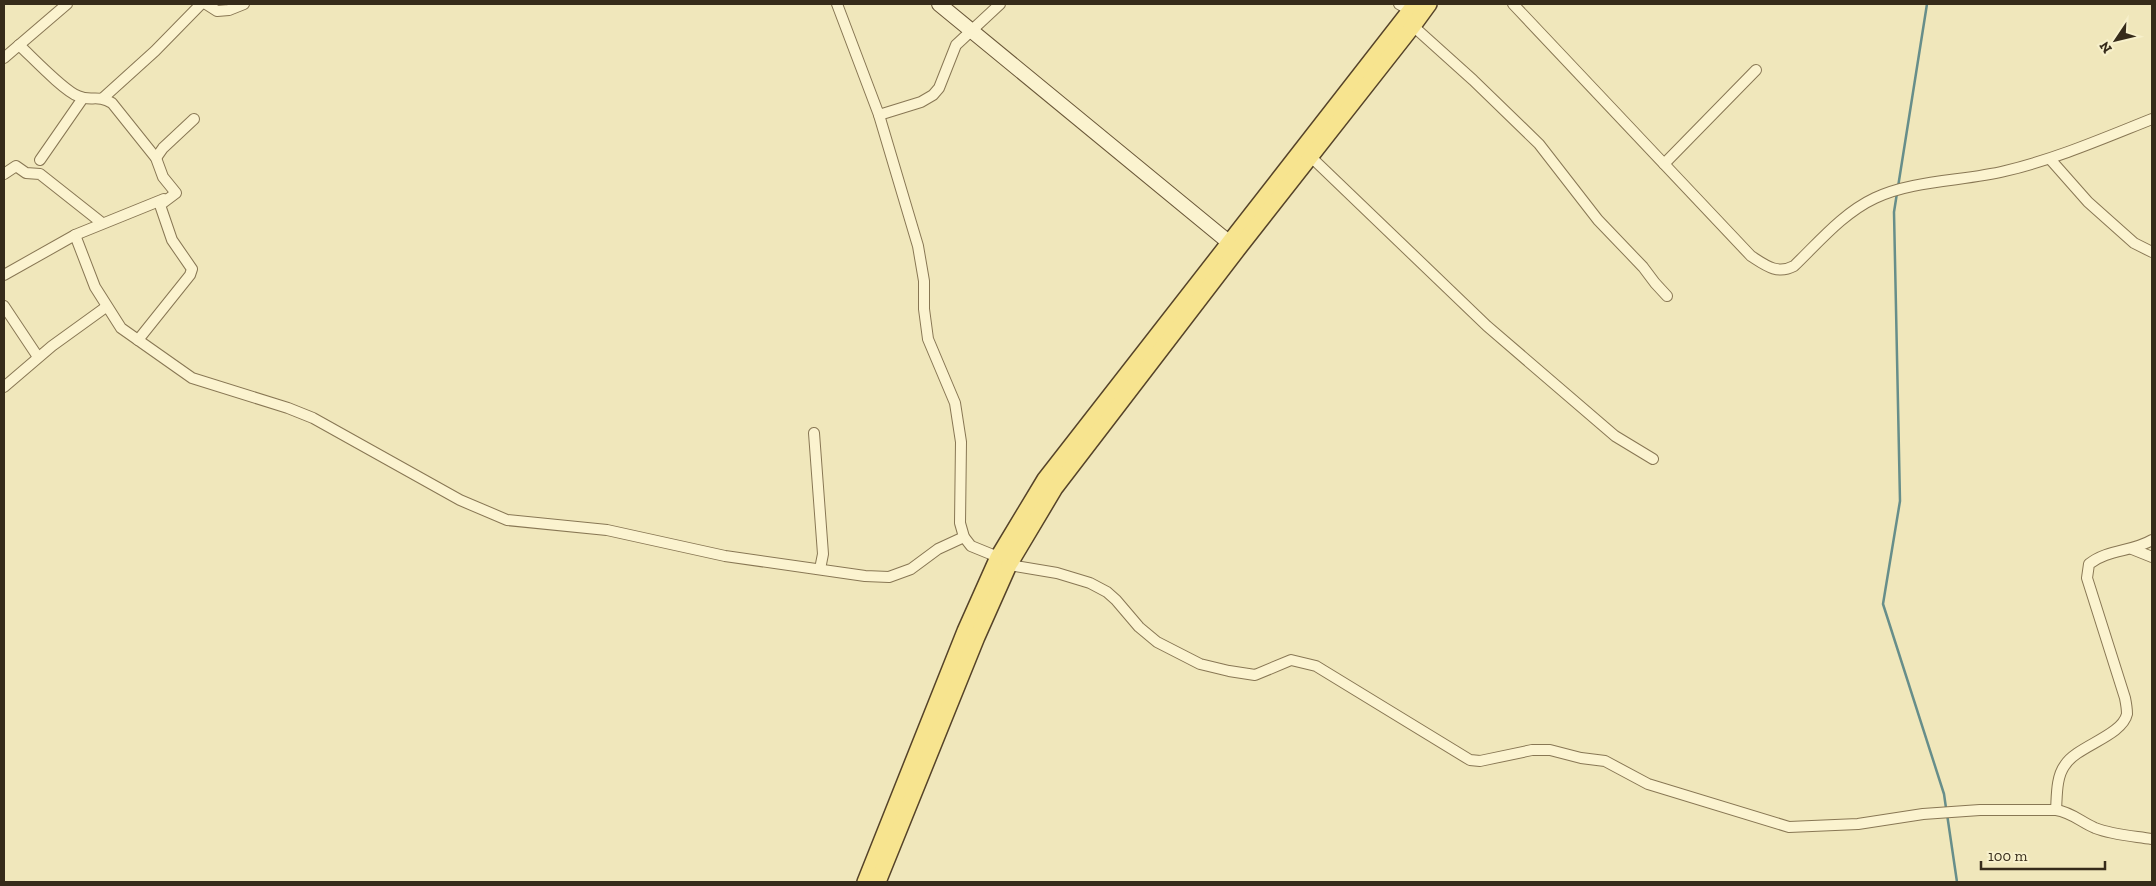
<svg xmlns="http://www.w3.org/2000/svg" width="2156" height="886" font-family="'Zilla Slab',serif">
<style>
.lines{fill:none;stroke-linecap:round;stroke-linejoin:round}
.stream{stroke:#678e8a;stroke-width:2.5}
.street-casing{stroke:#887754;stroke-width:12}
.secondary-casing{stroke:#6a5738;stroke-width:16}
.primary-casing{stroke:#554329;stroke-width:18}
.street{stroke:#fbf3cf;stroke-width:10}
.secondary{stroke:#fbf3cf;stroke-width:14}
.primary{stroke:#f7e48f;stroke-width:15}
</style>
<rect width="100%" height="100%" fill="#f0e7bb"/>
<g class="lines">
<g class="stream">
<path d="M 1898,187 L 1927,4"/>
<path d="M 1897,193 L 1894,212 L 1900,501 L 1883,604 L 1944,794 L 1946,808"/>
<path d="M 1947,814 L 1957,882"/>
</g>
<g class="street-casing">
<g id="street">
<path d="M 206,4 L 217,11 L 229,10 L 244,4"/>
<path d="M 837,4 L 879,115 L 918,246 L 924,281 L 924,309 L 928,339 L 955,403 L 961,442 L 960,523 L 964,537 L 971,546 L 998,557"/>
<path d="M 1399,4 L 1410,10"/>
<path d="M 1513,4 L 1751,256 C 1765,265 1777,275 1794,266 C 1819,242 1843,213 1875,198 C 1912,180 1965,181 2005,171 C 2056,159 2104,138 2152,119"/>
<path d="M 1413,26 L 1473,80 L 1539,144 L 1598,220 L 1643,267 L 1655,283 L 1667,296"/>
<path d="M 19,45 C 32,57 64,91 78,96 C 91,102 97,94 112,103 L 156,158 L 163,177 L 176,193 L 160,205 L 172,240 L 192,269 L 190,275 L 138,340"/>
<path d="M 4,58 L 67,4"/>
<path d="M 103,98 L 155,51 L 201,4"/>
<path d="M 879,115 L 921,102 L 933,95 L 939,88 L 956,45 L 1000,4"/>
<path d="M 1311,157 L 1487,326 L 1615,436 L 1653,459"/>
<path d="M 156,158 L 163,148 L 194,119"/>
<path d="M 2050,159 L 2088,202 L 2134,243 L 2152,252"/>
<path d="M 40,160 L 83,98"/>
<path d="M 1664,164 L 1756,70"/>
<path d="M 4,174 L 16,166 L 26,173 L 40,174 L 102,223"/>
<path d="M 75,235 L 95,287 L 121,328 L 192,378 L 288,408 L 313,418 L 460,500 L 507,520 L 607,530 L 725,556 L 865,576 L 889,577 L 911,569 L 938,549 L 964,537"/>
<path d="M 4,275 L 75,235 L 164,199"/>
<path d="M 4,306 L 38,357"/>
<path d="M 4,387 L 52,346 L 106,307"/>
<path d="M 814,433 L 823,554 L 820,569"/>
<path d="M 2132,549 L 2152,557"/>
<path d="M 1009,565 L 1057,573 L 1090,583 L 1107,592 L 1116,600 L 1139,627 L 1157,642 L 1200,664 L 1229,671 L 1255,675 L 1291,660 L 1316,666 L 1470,760 L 1480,761 L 1532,750 L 1550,750 L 1581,758 L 1605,761 L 1648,784 L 1789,827 L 1858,824 L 1923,814 L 1980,810 L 2056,810 C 2071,812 2081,822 2095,828 C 2113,835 2133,836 2152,839"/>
<path d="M 2056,810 C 2057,796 2056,777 2065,765 C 2077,746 2122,736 2127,714 C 2127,709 2126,703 2125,698 L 2087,578 L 2089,564 C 2108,549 2132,552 2152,540"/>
</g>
</g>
<g class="secondary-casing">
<path id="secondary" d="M 939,4 L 1237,249"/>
</g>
<g class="primary-casing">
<g id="primary">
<path d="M 865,882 L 965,631 L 998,557 L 1045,479 L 1415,4"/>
<path d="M 878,882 L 977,637 L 1009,565 L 1055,488 L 1238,249 L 1413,26 L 1429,4"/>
</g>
</g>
<use href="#street" class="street"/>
<use href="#secondary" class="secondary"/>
<use href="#primary" class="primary"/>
</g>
<rect width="2156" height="886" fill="none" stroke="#362b1a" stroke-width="10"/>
<g transform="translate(2116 40) rotate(235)" stroke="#f7f0cb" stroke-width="4" paint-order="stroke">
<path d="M0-4L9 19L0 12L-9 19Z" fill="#362b1a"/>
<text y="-8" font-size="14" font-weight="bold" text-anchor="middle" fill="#362b1a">N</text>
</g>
<path d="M1981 861v8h124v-8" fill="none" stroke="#362b1a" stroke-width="2.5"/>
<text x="1988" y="861" font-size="15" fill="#362b1a" stroke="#f7f0cb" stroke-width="4" paint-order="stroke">100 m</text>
</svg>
